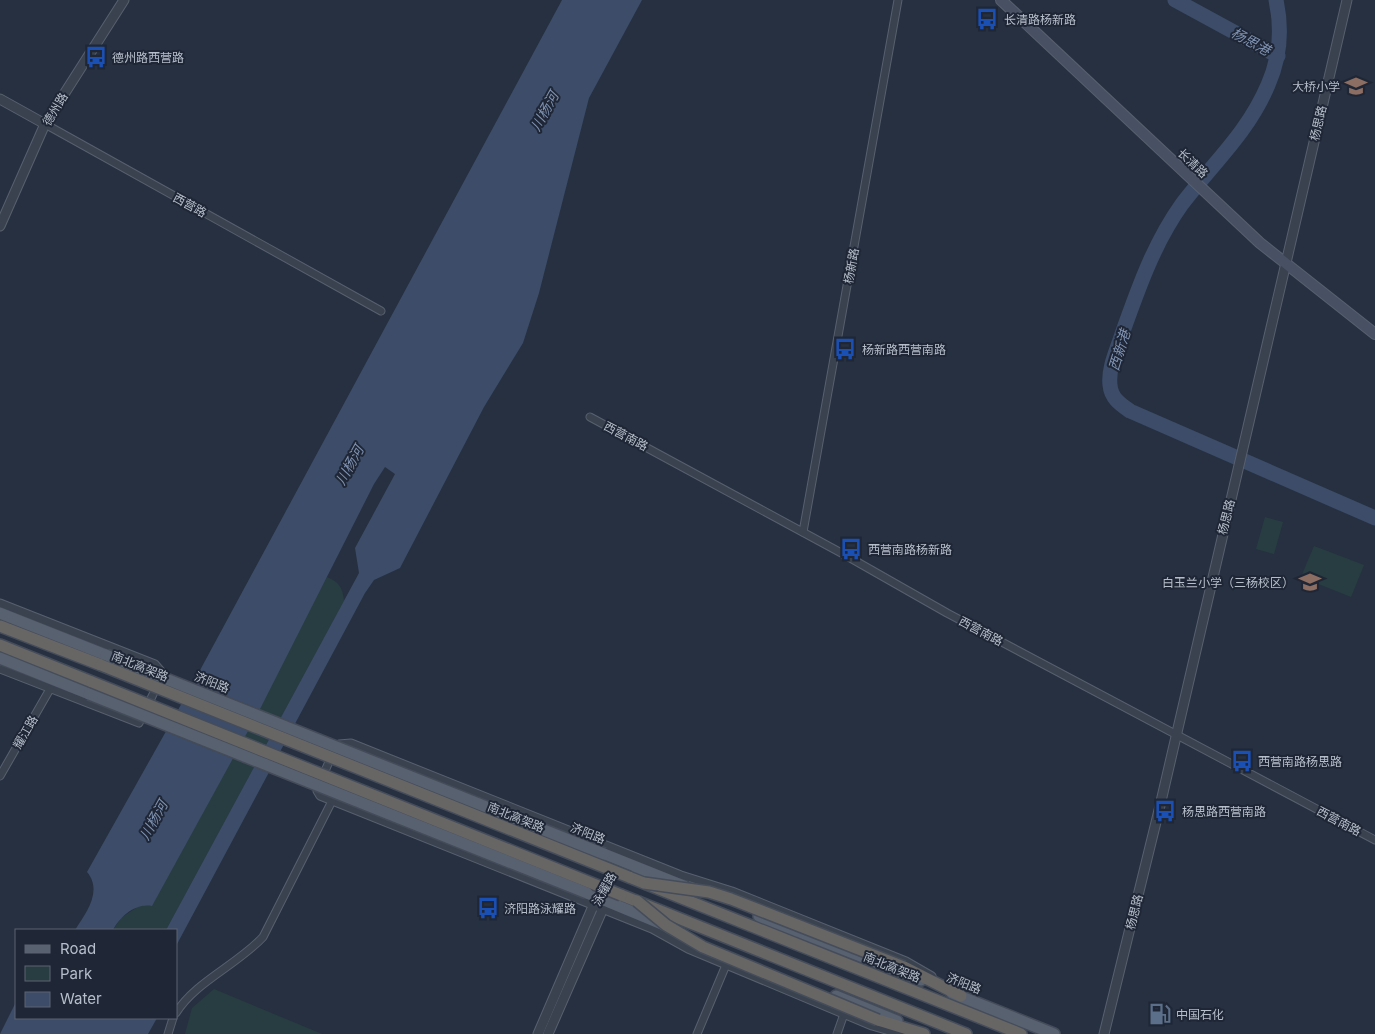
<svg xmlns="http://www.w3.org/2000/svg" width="1375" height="1034" font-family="Inter,'Noto Sans SC',sans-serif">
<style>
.green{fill:#283d41}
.water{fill:#3c4c69}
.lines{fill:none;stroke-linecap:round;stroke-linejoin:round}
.river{stroke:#3c4c69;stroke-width:15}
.minor-casing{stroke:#58606e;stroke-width:9}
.tertiary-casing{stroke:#58606e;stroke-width:11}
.secondary-casing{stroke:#58606e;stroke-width:12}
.primary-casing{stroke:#444b59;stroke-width:14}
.trunk-casing{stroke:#454d5b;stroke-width:14}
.minor{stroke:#3a4250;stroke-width:7}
.tertiary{stroke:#3a4250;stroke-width:9}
.secondary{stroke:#485163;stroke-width:10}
.primary{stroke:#586170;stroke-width:11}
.trunk{stroke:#676664;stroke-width:11}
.primary-bridge-casing{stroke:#444b59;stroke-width:14;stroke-linecap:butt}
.trunk-bridge-casing{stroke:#454d5b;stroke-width:14;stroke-linecap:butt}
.primary-bridge{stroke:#586170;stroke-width:11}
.trunk-bridge{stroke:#676664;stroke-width:11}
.labels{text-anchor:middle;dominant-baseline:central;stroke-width:4;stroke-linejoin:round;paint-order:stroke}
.poi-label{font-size:12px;fill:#b7becb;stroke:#1f2736;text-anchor:start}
.street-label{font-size:12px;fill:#b7becb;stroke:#1f2736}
.water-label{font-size:14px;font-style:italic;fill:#7f92b2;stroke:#1f2736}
</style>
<rect width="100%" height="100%" fill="#263040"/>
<g class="green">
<path d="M 1265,517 L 1283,522 L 1274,554 L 1256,549 Z"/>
<path d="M 1314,546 L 1364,565 L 1351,597 L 1301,577 Z"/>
<path d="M 327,577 C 339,582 343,588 344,601 L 166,930 L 113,930 L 121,918 L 136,908 Z"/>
<path d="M 214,989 L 322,1034 L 185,1034 L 192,1008 Z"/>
</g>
<g class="water">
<path d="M 562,0 L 642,0 L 589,98 L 539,293 L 523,343 L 484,407 L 400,568 L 374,580 L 365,593 L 176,946 L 176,930 L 166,930 L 359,573 L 355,548 L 395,474 L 385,467 L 374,484 L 259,711 L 152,906 C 135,903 120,917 113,930 L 75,930 C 86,913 103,891 87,872 L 192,685 Z"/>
<path d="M 16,1002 L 16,1018 L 157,1018 L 148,1034 L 0,1034 Z"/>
</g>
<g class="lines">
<g class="river">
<path d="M 1175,0 L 1278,56"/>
<path d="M 1276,0 C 1282,28 1280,58 1268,85 C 1247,134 1213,163 1182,204 C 1154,243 1138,289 1122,334 C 1117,350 1108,368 1110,385 C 1111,398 1120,404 1130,411 L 1375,518"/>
</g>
<g class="minor-casing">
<g id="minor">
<path d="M 45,124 L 381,311"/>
<path d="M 590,417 L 845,555 L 947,613 L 1375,840"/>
<path d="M 803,532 L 898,0"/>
<path d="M 0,603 L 155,664 L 161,671 L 160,680 L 139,723 L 0,669"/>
<path d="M 0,776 L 50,689"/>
<path d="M 176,1013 C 195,982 237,965 263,937 L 332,801"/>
<path d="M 168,1034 L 173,1018"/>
<path d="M 697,1034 L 726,965"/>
<path d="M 837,1034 L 844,1014"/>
<path d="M 900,1034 L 872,1026 L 688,949 L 652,929 L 320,796 L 317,791 L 318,787 L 335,748 L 339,744 L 351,743 L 681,875 L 732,891 L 906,961 L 932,976"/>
</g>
</g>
<g class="tertiary-casing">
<g id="tertiary">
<path d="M 0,99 L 45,124"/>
<path d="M 0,226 L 45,124 L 124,0"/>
<path d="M 538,1034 L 597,897 L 617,865"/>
<path d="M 548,1034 L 608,897"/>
<path d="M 1104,1034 L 1159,810 L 1347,0"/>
</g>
</g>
<g class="secondary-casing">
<path id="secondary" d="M 1001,0 L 1260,243 L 1375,334"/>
</g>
<g class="primary-casing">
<g id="primary">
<path d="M 0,613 L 106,655"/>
<path d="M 0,658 L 89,694"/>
<path d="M 604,854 L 684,886"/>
<path d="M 587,893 L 664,925"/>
<path d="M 759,916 L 921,980"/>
<path d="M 952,993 L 1054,1034"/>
<path d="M 836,996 L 897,1021"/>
</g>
</g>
<g class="trunk-casing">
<g id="trunk">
<path d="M 0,626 L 101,665"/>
<path d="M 0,645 L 92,682"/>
<path d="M 629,877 L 1021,1034"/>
<path d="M 621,895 L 966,1034"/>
<path d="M 904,967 L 961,996"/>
<path d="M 878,1020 L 924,1034"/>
</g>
</g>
<use href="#minor" class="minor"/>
<use href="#tertiary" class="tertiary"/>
<use href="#secondary" class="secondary"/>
<use href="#primary" class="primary"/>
<use href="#trunk" class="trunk"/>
<g class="primary-bridge-casing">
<g id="primary-bridge">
<path d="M 106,655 L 604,854"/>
<path d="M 89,694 L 587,893"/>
</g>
</g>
<g class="trunk-bridge-casing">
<g id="trunk-bridge">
<path d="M 101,665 L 629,877"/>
<path d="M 92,682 L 621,895"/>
<path d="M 644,883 L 709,892 L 731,899 L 904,967"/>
<path d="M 637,901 L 666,925 L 703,947 L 878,1020"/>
</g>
</g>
<use href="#primary-bridge" class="primary-bridge"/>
<use href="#trunk-bridge" class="trunk-bridge"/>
</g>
<defs>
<g id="bus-bare" transform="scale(1.725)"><path d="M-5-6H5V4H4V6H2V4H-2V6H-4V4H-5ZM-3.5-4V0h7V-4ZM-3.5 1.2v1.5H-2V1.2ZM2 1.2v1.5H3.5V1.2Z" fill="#1a4fb4" stroke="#1f2736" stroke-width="2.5" paint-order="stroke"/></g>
<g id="school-bare" transform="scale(1.725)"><path d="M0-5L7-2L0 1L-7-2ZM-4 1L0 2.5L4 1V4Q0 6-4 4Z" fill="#8d6e63" stroke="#1f2736" stroke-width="2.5" paint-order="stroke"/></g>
<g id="fuel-bare" transform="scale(1.725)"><path d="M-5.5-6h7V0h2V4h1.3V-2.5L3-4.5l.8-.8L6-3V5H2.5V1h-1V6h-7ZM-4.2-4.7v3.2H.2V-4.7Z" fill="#5c6f8a" stroke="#1f2736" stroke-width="2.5" paint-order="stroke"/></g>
</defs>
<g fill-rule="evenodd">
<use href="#bus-bare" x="987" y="19"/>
<use href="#bus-bare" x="96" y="57"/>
<use href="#school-bare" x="1356" y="86"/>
<use href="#bus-bare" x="845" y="349"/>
<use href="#bus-bare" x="851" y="549"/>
<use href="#school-bare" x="1310" y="582"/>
<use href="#bus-bare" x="1242" y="761"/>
<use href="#bus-bare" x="1165" y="811"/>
<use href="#bus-bare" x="488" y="908"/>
<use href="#fuel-bare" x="1160" y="1014"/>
</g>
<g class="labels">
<g class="poi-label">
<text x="1004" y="19">长清路杨新路</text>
<text x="112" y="57">德州路西营路</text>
<text x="1340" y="86" text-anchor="end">大桥小学</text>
<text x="862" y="349">杨新路西营南路</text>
<text x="868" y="549">西营南路杨新路</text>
<text x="1294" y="582" text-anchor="end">白玉兰小学（三杨校区）</text>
<text x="1258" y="761">西营南路杨思路</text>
<text x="1182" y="811">杨思路西营南路</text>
<text x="504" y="908">济阳路泳耀路</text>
<text x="1176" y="1014">中国石化</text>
</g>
<g class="street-label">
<text transform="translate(55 109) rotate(-59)">德州路</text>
<text transform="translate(1318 123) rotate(-77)">杨思路</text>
<text transform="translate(1193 163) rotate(43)">长清路</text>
<text transform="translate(190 205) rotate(29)">西营路</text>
<text transform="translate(851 266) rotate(-80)">杨新路</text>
<text transform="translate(626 436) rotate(28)">西营南路</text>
<text transform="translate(1226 517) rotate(-76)">杨思路</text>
<text transform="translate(981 631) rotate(28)">西营南路</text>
<text transform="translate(140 666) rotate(22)">南北高架路</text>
<text transform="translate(212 682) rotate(22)">济阳路</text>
<text transform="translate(25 732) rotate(-60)">耀江路</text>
<text transform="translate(516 817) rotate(22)">南北高架路</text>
<text transform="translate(1339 821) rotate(28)">西营南路</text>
<text transform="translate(588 833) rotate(22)">济阳路</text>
<text transform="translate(604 889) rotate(-61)">泳耀路</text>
<text transform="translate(1134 912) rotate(-76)">杨思路</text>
<text transform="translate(892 967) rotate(22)">南北高架路</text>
<text transform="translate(964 983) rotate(22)">济阳路</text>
</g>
<g class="water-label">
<text transform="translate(1251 41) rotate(28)">杨思港</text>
<text transform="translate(544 111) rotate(-61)">川杨河</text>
<text transform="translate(1119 350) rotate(-73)">西新港</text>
<text transform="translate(349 465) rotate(-61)">川杨河</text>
<text transform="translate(153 820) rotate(-61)">川杨河</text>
</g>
</g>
<rect x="15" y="929" width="162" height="90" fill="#1f2736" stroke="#5c6372"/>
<rect x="25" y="945" width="25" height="8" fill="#586170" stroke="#5c6372"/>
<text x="60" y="954" font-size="15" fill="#b7becb">Road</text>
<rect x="25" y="966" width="25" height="15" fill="#283d41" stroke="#5c6372"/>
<text x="60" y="979" font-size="15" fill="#b7becb">Park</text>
<rect x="25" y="992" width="25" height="15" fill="#3c4c69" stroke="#5c6372"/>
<text x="60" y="1004" font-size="15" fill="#b7becb">Water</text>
</svg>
